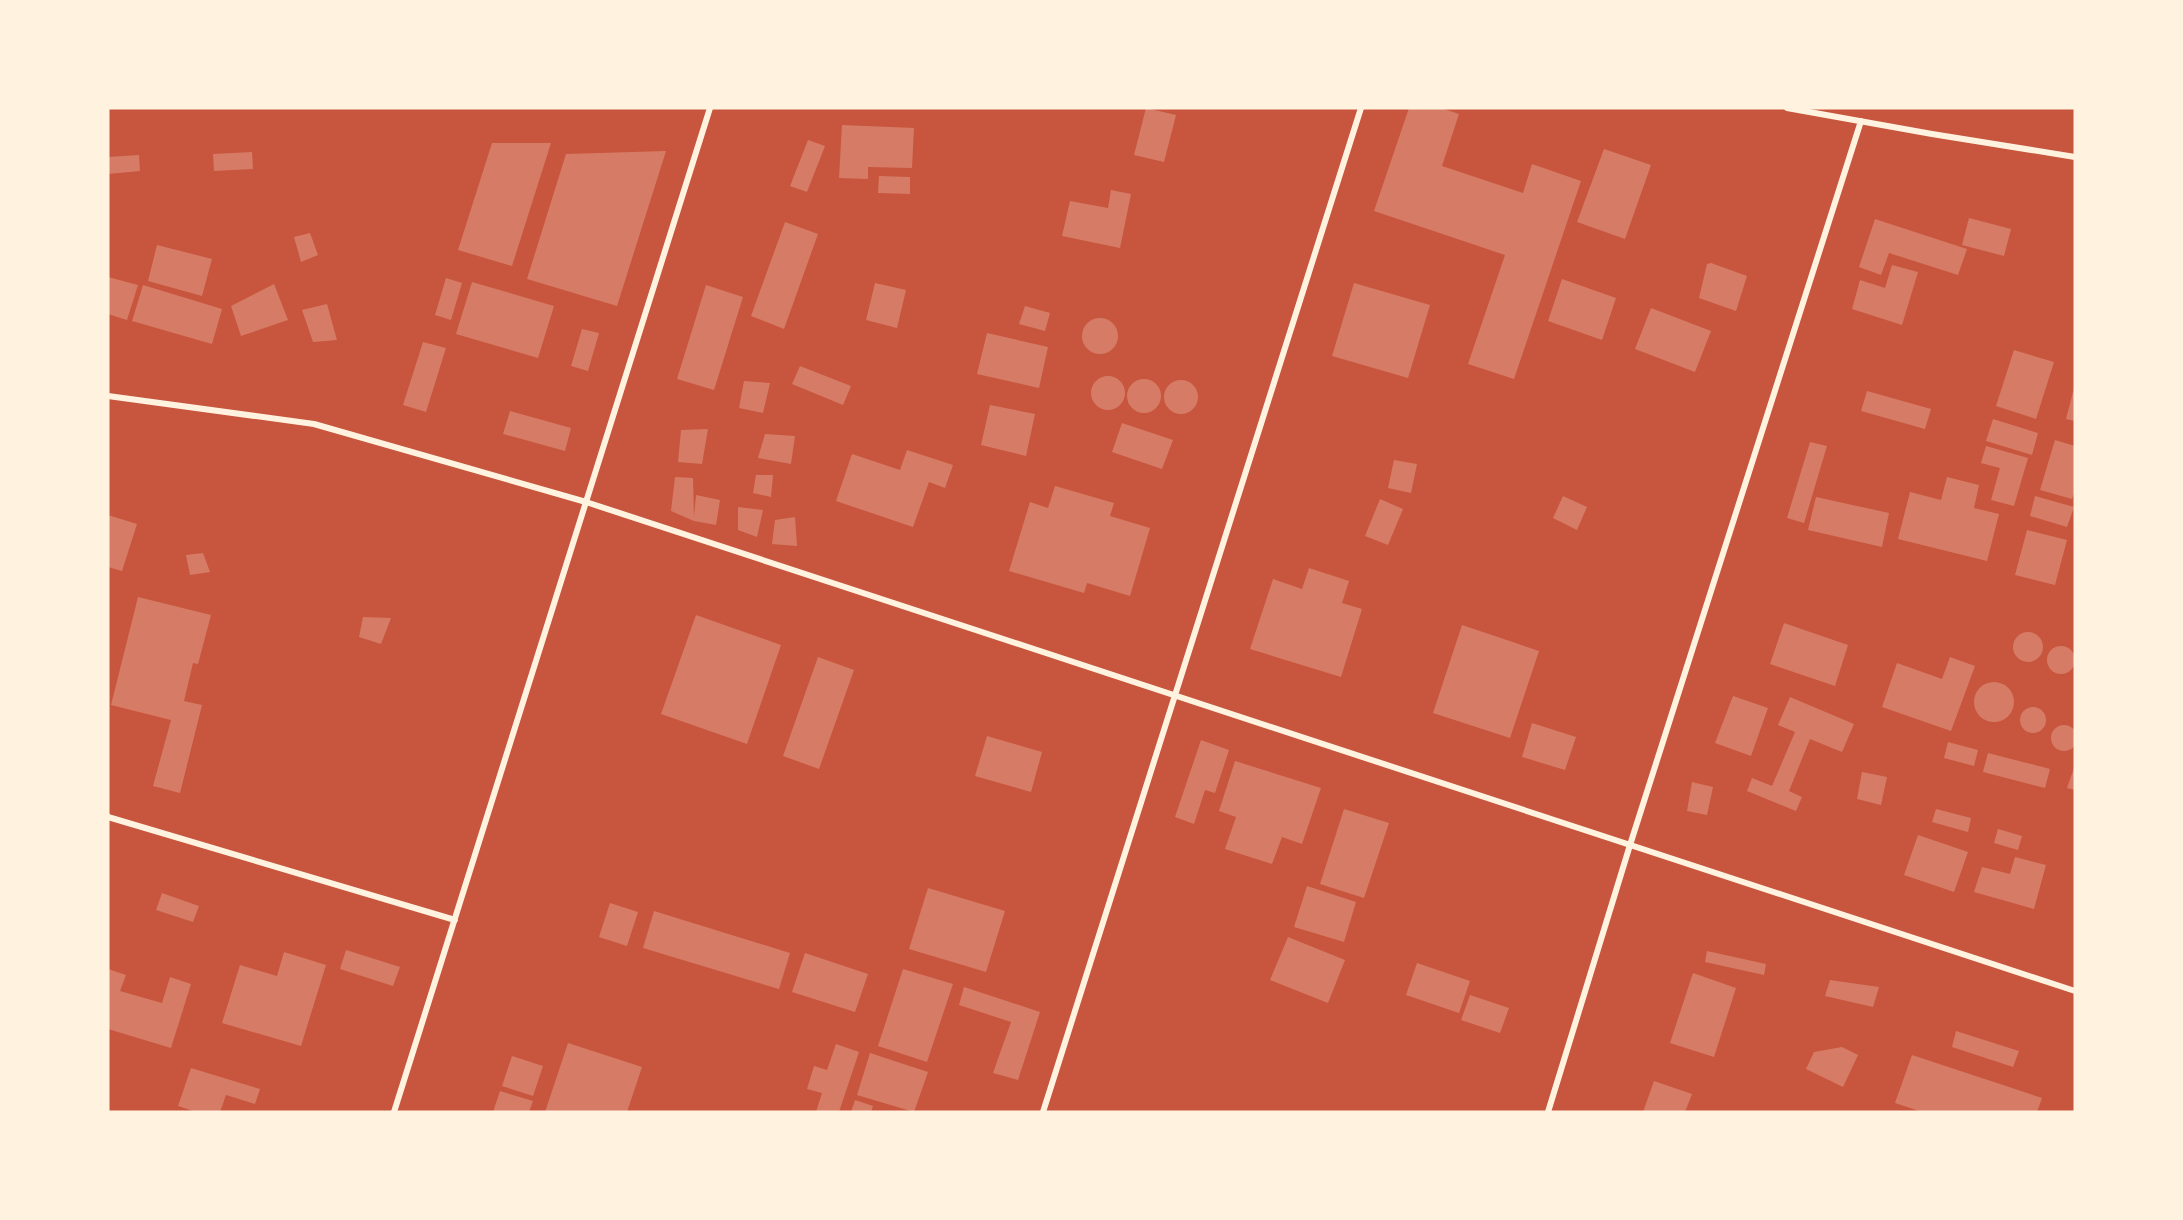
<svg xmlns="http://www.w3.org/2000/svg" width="2183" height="1220" font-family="'PT Sans Narrow',sans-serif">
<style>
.building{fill:#d67c66}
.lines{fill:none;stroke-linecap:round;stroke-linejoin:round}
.minor{stroke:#fff3e0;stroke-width:6}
</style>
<rect width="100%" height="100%" fill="#c8553d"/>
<g class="building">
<path d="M 1146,108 L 1176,115 L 1164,162 L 1134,155 Z"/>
<path d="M 1409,108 L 1441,108 L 1459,114 L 1442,166 L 1523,193 L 1532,164 L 1581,181 L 1514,379 L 1468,364 L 1505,255 L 1374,211 Z"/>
<path d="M 842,125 L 914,128 L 912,168 L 868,167 L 868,179 L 839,178 Z"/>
<path d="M 808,140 L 825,146 L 807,192 L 790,186 Z"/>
<path d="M 492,143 L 551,143 L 512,266 L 458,250 Z"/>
<path d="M 1604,149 L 1651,165 L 1625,239 L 1577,222 Z"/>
<path d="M 666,151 L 617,306 L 527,279 L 566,154 Z"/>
<path d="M 252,152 L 253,169 L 214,171 L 213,154 Z"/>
<path d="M 139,155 L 140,171 L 108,174 L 108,157 Z"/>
<path d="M 879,176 L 910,177 L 910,194 L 878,193 Z"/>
<path d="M 1111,190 L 1131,194 L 1120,248 L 1062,236 L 1070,201 L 1108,208 Z"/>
<path d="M 1969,218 L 2011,229 L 2004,256 L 1962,245 Z"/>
<path d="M 1875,219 L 1967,249 L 1958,275 L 1889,253 L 1881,275 L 1859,267 Z"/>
<path d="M 785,222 L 818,234 L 784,329 L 751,316 Z"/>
<path d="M 310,233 L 318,255 L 301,262 L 294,237 Z"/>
<path d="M 157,245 L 212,259 L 202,296 L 148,281 Z"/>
<path d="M 1711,263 L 1747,276 L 1736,311 L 1699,298 L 1707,264 Z"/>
<path d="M 1892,265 L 1918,272 L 1902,325 L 1852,309 L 1860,280 L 1885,288 Z"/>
<path d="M 108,277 L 138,285 L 127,320 L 108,314 Z"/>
<path d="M 446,278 L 462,283 L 451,320 L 435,315 Z"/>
<path d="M 1562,279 L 1616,298 L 1602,340 L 1548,321 Z"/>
<path d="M 472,282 L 554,306 L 538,358 L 456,334 Z"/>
<path d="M 875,283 L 906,290 L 897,328 L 866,320 Z"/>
<path d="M 1354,283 L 1430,305 L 1408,378 L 1332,356 Z"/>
<path d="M 274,284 L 288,320 L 241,336 L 231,306 Z"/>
<path d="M 143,285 L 222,309 L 212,344 L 132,321 Z"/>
<path d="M 706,285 L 743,297 L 714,390 L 677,379 Z"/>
<path d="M 327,304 L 337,340 L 313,342 L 302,310 Z"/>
<path d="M 1025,306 L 1050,313 L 1045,331 L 1019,324 Z"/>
<path d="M 1651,308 L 1711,331 L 1695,372 L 1635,349 Z"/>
<circle cx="1100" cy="336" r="18"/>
<path d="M 582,329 L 599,333 L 588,371 L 571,366 Z"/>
<path d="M 987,333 L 1048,347 L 1039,388 L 977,374 Z"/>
<path d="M 423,342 L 446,348 L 426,412 L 403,405 Z"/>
<path d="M 2014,350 L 2054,362 L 2036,419 L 1996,406 Z"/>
<path d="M 800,366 L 851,386 L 843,405 L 792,384 Z"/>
<circle cx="1108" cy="393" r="17"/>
<circle cx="1144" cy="396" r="17"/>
<circle cx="1181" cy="397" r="17"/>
<path d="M 744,381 L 770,383 L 763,413 L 739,408 Z"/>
<path d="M 2074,388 L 2075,388 L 2075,421 L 2066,419 Z"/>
<path d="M 1867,391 L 1931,409 L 1925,429 L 1861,411 Z"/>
<path d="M 990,405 L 1035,414 L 1026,456 L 981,445 Z"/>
<path d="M 510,411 L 571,428 L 565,451 L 503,434 Z"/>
<path d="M 1993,419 L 2038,433 L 2032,455 L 1986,441 Z"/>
<path d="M 1122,423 L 1173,440 L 1162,469 L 1112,452 Z"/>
<path d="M 708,429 L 702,464 L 678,462 L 681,430 Z"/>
<path d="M 765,434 L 795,436 L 791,464 L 758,458 Z"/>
<path d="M 2055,440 L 2075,446 L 2075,490 L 2072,499 L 2040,490 Z"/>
<path d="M 1810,442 L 1827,446 L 1804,523 L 1787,518 Z"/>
<path d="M 1986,446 L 2028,458 L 2014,506 L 1991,500 L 2000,468 L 1981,463 Z"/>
<path d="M 907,450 L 953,465 L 945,488 L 929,482 L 913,527 L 836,501 L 852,454 L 900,470 Z"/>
<path d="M 1394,460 L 1417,464 L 1411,493 L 1388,488 Z"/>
<path d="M 756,475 L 773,475 L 771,497 L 753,493 Z"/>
<path d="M 675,477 L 693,478 L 694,517 L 696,495 L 720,500 L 716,525 L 694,521 L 671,511 Z"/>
<path d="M 1947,477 L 1979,485 L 1974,508 L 1999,514 L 1987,561 L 1898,539 L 1910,492 L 1941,500 Z"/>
<path d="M 1055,486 L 1114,503 L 1110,516 L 1150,528 L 1130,596 L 1087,583 L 1084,593 L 1009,571 L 1030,502 L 1048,508 Z"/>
<path d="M 1563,496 L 1587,507 L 1577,530 L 1553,518 Z"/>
<path d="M 2035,496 L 2074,507 L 2067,527 L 2030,516 Z"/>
<path d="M 1816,497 L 1889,513 L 1882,547 L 1808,530 Z"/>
<path d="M 1380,499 L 1403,509 L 1388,545 L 1365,536 Z"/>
<path d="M 738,507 L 763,510 L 757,537 L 738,530 Z"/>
<path d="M 108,515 L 137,524 L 122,571 L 108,567 Z"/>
<path d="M 795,517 L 797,546 L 772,544 L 775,520 Z"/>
<path d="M 2027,530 L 2067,540 L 2055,585 L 2015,575 Z"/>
<path d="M 203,553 L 210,572 L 190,575 L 186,555 Z"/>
<path d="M 1309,568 L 1349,581 L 1342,603 L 1362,609 L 1341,677 L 1250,649 L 1273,579 L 1302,589 Z"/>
<path d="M 138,597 L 211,615 L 198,664 L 193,663 L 184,701 L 202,705 L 180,793 L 153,786 L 171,720 L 111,705 Z"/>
<path d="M 696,615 L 781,645 L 747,744 L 661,714 Z"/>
<path d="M 363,617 L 391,618 L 381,644 L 359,637 Z"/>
<path d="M 1784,623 L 1848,645 L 1835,686 L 1770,664 Z"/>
<path d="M 1462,625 L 1539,651 L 1510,738 L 1433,713 Z"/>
<circle cx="2028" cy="647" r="15"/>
<circle cx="2061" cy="660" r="14"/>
<path d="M 818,657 L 854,670 L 819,769 L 783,756 Z"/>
<path d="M 1950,657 L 1975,666 L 1951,731 L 1882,707 L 1897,663 L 1942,679 Z"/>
<circle cx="1994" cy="702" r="20"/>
<path d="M 1733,696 L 1768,708 L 1751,756 L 1715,743 Z"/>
<path d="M 1790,697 L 1854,724 L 1842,752 L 1810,739 L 1789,791 L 1802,797 L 1796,811 L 1747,791 L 1752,778 L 1772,786 L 1795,732 L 1778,725 Z"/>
<circle cx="2033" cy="720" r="13"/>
<path d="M 1532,723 L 1576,737 L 1565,770 L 1522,757 Z"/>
<circle cx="2064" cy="738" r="13"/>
<path d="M 987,736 L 1042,752 L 1031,792 L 975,776 Z"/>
<path d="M 1201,740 L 1229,750 L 1215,793 L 1205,790 L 1194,824 L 1175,817 Z"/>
<path d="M 1948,742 L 1978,750 L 1974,766 L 1944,758 Z"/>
<path d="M 1988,753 L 2050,769 L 2045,788 L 1983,772 Z"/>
<path d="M 1235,761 L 1321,788 L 1302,844 L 1282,837 L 1272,864 L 1225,849 L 1236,817 L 1219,811 Z"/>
<path d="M 2075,765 L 2075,790 L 2067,788 Z"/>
<path d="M 1862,772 L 1887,777 L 1881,805 L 1857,799 Z"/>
<path d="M 1692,782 L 1713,787 L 1707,815 L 1687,811 Z"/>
<path d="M 1344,809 L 1389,823 L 1364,898 L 1320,884 Z"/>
<path d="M 1936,809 L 1971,818 L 1968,832 L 1932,822 Z"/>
<path d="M 1998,829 L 2022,836 L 2018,850 L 1994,843 Z"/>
<path d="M 1918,835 L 1968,852 L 1954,892 L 1904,875 Z"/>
<path d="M 2015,857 L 2046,865 L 2034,909 L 1974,892 L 1982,867 L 2010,874 Z"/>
<path d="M 1307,886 L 1356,902 L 1344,942 L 1294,927 Z"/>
<path d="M 928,888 L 1005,911 L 986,972 L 909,949 Z"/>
<path d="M 162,893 L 199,906 L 193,922 L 156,910 Z"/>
<path d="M 610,903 L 638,912 L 627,946 L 599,937 Z"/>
<path d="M 654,911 L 790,953 L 779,989 L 643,948 Z"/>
<path d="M 1288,937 L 1345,960 L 1328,1003 L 1270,980 Z"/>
<path d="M 346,950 L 400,967 L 393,986 L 340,969 Z"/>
<path d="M 1707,951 L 1766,964 L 1764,975 L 1705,962 Z"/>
<path d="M 284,952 L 326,965 L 301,1046 L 222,1023 L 240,965 L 277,976 Z"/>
<path d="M 805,953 L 868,974 L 855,1012 L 792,992 Z"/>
<path d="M 1417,963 L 1470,981 L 1459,1013 L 1406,995 Z"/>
<path d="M 108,969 L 126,975 L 120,991 L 162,1003 L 170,977 L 191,984 L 171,1048 L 108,1029 Z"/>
<path d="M 903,969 L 953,984 L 927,1062 L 878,1046 Z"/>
<path d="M 1693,973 L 1736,988 L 1714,1057 L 1670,1043 Z"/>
<path d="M 1830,980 L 1879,987 L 1873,1007 L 1825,996 Z"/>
<path d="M 964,987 L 1040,1012 L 1018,1080 L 993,1073 L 1011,1022 L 959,1005 Z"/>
<path d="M 1470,995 L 1509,1008 L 1500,1033 L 1461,1020 Z"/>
<path d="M 1956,1031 L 2019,1051 L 2013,1067 L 1952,1047 Z"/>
<path d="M 568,1043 L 642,1067 L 627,1112 L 545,1112 Z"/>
<path d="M 836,1044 L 859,1052 L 839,1112 L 816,1112 L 822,1093 L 807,1089 L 814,1066 L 827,1070 Z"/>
<path d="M 1842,1047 L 1858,1055 L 1843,1087 L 1806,1069 L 1814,1052 Z"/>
<path d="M 870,1053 L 928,1072 L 914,1112 L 857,1095 Z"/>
<path d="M 1912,1055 L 2042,1098 L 2037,1112 L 1922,1112 L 1895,1103 Z"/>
<path d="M 512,1056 L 543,1066 L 533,1096 L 502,1086 Z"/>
<path d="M 191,1068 L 260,1089 L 255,1104 L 226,1095 L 220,1112 L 196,1112 L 178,1106 Z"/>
<path d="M 1654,1081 L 1692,1094 L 1685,1112 L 1643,1112 Z"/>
<path d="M 500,1091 L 533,1101 L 529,1112 L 493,1112 Z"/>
<path d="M 855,1100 L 873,1106 L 871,1112 L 851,1112 Z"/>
</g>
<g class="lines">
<g class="minor">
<path d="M 1787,108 L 1932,134 L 2075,157"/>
<path d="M 108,396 L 314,424 L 586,502 L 2075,991"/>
<path d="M 108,817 L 455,920"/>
<path d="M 394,1112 L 710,108"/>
<path d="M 1043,1112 L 1361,108"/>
<path d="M 1548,1112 L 1630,845 L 1861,121"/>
</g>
</g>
<rect width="2183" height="1220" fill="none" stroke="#fff3e0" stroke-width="219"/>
</svg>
